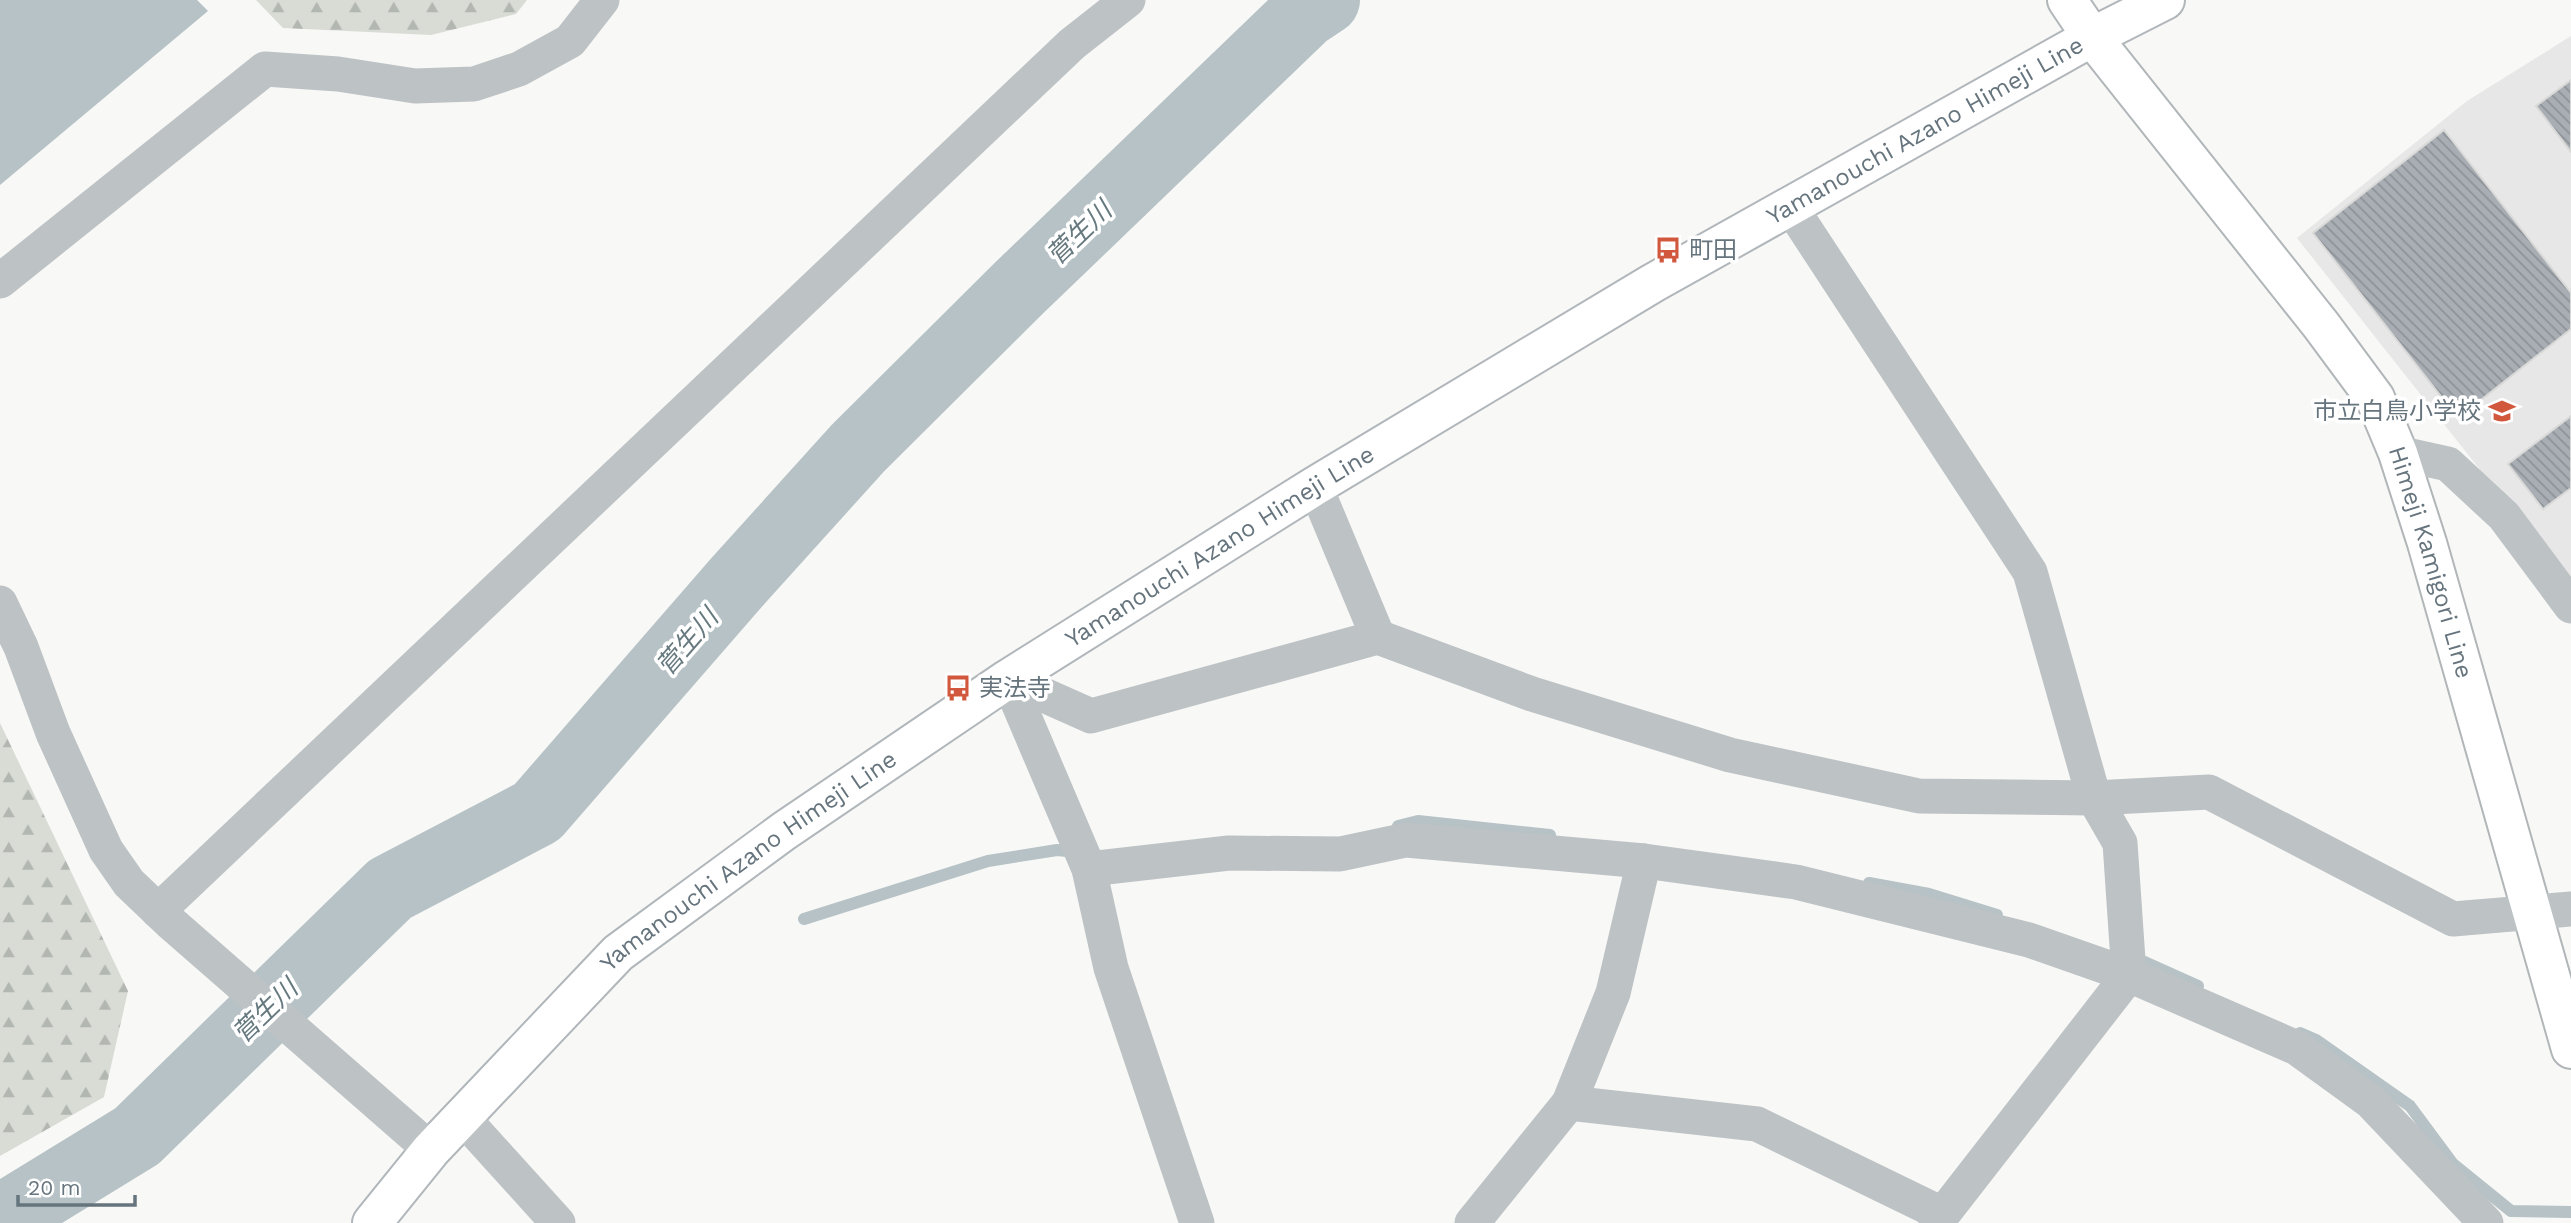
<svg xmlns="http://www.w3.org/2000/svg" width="2571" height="1223" font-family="'Work Sans','Noto Sans JP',sans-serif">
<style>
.built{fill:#e6e7e6}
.forest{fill:url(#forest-firs)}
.water{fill:#b6c2c5}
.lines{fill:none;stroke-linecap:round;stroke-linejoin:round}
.stream{stroke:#b6c2c5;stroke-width:12}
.river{stroke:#b6c2c5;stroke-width:70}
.building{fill:url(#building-back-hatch);stroke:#d9d9d8;stroke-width:2}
.secondary-casing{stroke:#b0b6ba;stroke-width:42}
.primary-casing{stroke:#b1b6b9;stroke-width:42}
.minor{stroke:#bdc2c5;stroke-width:35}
.secondary{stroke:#fff;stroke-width:38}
.primary{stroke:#fff;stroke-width:38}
.labels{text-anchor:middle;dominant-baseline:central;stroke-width:7;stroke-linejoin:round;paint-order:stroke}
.street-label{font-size:24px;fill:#66747d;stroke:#fff}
.poi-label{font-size:24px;fill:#66747d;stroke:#fff;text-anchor:start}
.water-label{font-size:26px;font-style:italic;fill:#66797f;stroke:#fff}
</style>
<defs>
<pattern id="forest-firs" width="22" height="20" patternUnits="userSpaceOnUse" patternTransform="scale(1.75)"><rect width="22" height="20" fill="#d8dcd5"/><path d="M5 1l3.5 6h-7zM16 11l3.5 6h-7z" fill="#b3b7b2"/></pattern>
<pattern id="building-back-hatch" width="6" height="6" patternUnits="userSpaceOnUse" patternTransform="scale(1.75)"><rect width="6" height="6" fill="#a8aeb4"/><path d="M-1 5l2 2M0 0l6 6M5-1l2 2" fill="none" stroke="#8d9298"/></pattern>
</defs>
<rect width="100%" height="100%" fill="#f8f8f6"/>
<path class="built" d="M 2571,36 L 2571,585 L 2297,238 L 2467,101 Z"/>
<g class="forest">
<path d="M 256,0 L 527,0 L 516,14 L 431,35 L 283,28 Z"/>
<path d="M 0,723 L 128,991 L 104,1097 L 0,1156 Z"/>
</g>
<g class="water">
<path d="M 0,0 L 197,0 L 208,11 L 0,185 Z"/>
<path d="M 1298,0 L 1351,0 L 1338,5 L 1230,84 Z"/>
</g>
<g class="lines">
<g class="stream">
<path d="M 1398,826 L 1418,821 L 1550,835"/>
<path d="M 1869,883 L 1929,894 L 1997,915"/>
<path d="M 804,919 L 988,861 L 1057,850 L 1078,852"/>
<path d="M 2131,956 L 2198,986"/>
<path d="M 2300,1033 L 2316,1040 L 2410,1106 L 2453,1164 L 2511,1211 L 2571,1212"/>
</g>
<path class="river" d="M 0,1220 L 137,1136 L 390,889 L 537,812 L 737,582 L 858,448 L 1017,290 L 1304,14 L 1325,0"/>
</g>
<g class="building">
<path d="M 2571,80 L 2571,152 L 2536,106 Z"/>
<path d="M 2444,130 L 2571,293 L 2571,329 L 2458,418 L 2313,233 Z"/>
<path d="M 2571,416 L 2571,488 L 2543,509 L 2508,464 Z"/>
</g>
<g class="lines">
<g class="secondary-casing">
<g id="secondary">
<path id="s1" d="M 372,1223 L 431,1150 L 618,953 L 784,831 L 1008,679 L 1315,486 L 1653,283 L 2092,37 L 2165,0"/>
</g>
</g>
<g class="primary-casing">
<g id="primary">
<path id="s2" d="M 2067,0 L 2092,37 L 2321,325 L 2375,398 L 2398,453 L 2427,543 L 2571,1049"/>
</g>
</g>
<g class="minor">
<path d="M 1790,206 L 2030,572 L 2094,798 L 2120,843 L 2129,975 L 1936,1223"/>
<path d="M 0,281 L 265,69 L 338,74 L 415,86 L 474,84 L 519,69 L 570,41 L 602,0"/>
<path d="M 2398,453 L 2448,464 L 2504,516 L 2571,606"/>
<path d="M 1315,486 L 1378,637"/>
<path d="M 0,603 L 21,647 L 53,733 L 106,850 L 129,883 L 171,923 L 431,1150"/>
<path d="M 1008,679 L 1091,716 L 1378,637 L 1532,694 L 1730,755 L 1919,796 L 2094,798 L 2209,792 L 2453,919 L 2571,909"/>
<path d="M 1008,679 L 1089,869 L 1111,968 L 1197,1223"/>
<path d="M 1089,869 L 1229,853 L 1340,854 L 1406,840 L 1644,861 L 1796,882 L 2029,940 L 2129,975 L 2297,1048 L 2370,1101 L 2486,1223"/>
<path d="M 158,911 L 1072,44 L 1128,0"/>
<path d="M 1569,1103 L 1613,993 L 1644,861"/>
<path d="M 462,1117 L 558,1223"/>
<path d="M 1472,1223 L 1569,1103 L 1757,1124 L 1942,1214"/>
</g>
<use href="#secondary" class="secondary"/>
<use href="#primary" class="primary"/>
</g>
<defs>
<g id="bus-bare" transform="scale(2.1)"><path d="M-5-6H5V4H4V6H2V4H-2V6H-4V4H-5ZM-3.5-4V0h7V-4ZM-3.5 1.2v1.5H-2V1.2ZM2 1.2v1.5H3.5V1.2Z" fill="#d1583c" stroke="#fff" stroke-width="2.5" paint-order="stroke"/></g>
<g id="school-bare" transform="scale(2.1)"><path d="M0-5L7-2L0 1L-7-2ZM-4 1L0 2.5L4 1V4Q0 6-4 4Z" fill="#d1583c" stroke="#fff" stroke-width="2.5" paint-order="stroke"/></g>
</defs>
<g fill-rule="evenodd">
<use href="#bus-bare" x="1668" y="250"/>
<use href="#school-bare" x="2502" y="411"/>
<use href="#bus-bare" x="958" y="688"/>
</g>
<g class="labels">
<g class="street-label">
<text stroke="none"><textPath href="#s1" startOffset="1911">Yamanouchi Azano Himeji Line</textPath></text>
<text stroke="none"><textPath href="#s1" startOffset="1092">Yamanouchi Azano Himeji Line</textPath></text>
<text stroke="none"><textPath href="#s2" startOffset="677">Himeji Kamigori Line</textPath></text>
<text stroke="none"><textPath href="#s1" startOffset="525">Yamanouchi Azano Himeji Line</textPath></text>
</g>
<g class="poi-label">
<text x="1689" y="250">町田</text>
<text x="2481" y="411" text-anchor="end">市立白鳥小学校</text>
<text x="979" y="688">実法寺</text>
</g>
<g class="water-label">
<text transform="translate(1079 233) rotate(-44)">菅生川</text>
<text transform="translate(687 642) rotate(-49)">菅生川</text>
<text transform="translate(265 1011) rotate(-44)">菅生川</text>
</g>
</g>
<path d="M18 1195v10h117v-10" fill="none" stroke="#66747d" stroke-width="3.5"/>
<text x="28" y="1195" font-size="21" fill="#66747d" stroke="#ffffff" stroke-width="5" paint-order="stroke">20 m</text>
</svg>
